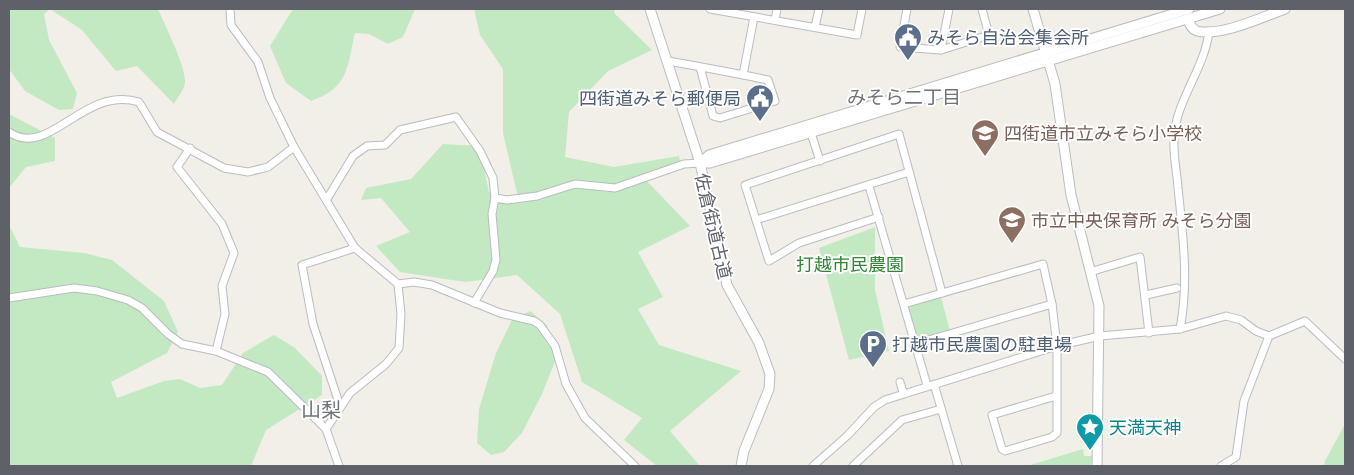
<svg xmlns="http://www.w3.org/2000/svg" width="1354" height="475" font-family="Lato,'Noto Sans JP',sans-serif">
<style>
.green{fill:#c3e9c3}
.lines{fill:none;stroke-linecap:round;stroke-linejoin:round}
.minor-casing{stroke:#b9bcc1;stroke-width:9}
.tertiary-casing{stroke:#b9bcc1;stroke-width:11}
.minor{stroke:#fff;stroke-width:7}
.tertiary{stroke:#fff;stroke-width:9}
.labels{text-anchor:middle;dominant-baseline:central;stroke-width:4;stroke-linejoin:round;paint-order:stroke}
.service-label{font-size:18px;fill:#4e5e75;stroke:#fff;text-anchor:start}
.education-label{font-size:18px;fill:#785e54;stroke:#fff;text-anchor:start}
.street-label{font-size:18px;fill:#5e6268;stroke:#fff}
.park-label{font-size:18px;fill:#308435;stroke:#fff}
.culture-label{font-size:18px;fill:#0d838f;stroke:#fff;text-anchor:start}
.neighbourhood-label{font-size:19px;fill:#6f747a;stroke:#fff}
.quarter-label{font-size:20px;fill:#6f747a;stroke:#fff}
</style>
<rect width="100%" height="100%" fill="#f1efe7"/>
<g class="green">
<path d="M 9,9 L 158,9 C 164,23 187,69 185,83 C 184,90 177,98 174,104 L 137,66 L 116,71 L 82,30 L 50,9 L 44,14 L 49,40 L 77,93 L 73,109 L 59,110 L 25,91 L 9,69 Z"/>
<path d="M 293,9 L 415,9 L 403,37 L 388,44 L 369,34 L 355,33 C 347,67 349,88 311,101 L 286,83 L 270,46 Z"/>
<path d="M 474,9 L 614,9 L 615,14 L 652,50 L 608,71 L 569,112 L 565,157 L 614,167 L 679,156 L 681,165 L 643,177 L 690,226 L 638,252 L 663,297 L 638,309 L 659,345 L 741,371 L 670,431 L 700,466 L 657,466 L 624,440 L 642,418 L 582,382 L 560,314 L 517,275 L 465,282 L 400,272 L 376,246 L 410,232 L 381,198 L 361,200 L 366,188 L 411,179 L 443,144 L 479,146 L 489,192 L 519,202 L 503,133 L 503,69 L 480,35 Z"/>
<path d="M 9,114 L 55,138 L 55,161 L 26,167 L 9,188 Z"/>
<path d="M 9,225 L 20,247 L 84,253 L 112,260 L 164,301 L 178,332 L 167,353 L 111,382 L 117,398 L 164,381 L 180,379 L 200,388 L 222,385 L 243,353 L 274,335 L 295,348 L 322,376 L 322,395 L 266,430 L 251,466 L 9,466 Z"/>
<path d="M 875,227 L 875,290 L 889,351 L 849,360 L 819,248 Z"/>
<path d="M 941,297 L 950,331 L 918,340 L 908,307 Z"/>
<path d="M 530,311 L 547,325 L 556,359 L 542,394 L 522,433 L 504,452 L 491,455 L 477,443 L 479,409 L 496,353 L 512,320 Z"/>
<path d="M 1345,424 L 1345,466 L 1324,466 L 1325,461 Z"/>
<path d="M 1083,449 L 1084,456 L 1092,456 L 1091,466 L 1027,466 Z"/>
</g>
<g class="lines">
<g class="minor-casing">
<g id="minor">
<path d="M 230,9 L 231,25 L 258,62 L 270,98 L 294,147 L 355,248 L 398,284 L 401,314 L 399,348 L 386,364 L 350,393 L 326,429"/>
<path d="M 710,9 L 857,35 L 862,9"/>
<path d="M 907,9 L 900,47 L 941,50 L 989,35 L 982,9"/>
<path d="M 775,20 L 777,9"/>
<path d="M 815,27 L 819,9"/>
<path d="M 941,50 L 949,9"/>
<path d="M 668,61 C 702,67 735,73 768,80 L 775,101 L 720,118 L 713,116 L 700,67"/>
<path d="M 743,75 L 754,17"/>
<path d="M 9,132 C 49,160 83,85 139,102 L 157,132 L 224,168 L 248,172 L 268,167 L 294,147"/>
<path d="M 811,133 L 820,161"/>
<path d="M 190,148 L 177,167 L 222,224 L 234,253 L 222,286 L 225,314 L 216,351"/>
<path d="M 869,186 L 927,385"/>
<path d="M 495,198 L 507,200 L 537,196 L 575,184 L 615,188 L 684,164 L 700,163"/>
<path d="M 327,199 L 353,156 L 367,146 L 385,145 L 400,130 L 456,117 L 480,151 L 493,178 L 495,198 L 492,214 L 496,260 L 493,271 L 474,303"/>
<path d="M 879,217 L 799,243 L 769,261 L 745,185 L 899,134 L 942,293"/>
<path d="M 756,220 L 909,172"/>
<path d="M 1090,272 L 1140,257 L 1149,333"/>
<path d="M 398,284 L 414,282 L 432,285 L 500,313 L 534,321 L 540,325 L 555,346 L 566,384 L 585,418 L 635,466"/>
<path d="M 1146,295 L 1177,288"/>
<path d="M 9,298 L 74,288 L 97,291 L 128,300 L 142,308 L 168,334 L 182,344 L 216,351 L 268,372 L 326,429 L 339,466"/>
<path d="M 904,304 L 1043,264 L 1052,304 L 1057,346 L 1100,336 L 1180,329 L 1226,316 L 1241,320 L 1256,331 L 1269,336 L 1305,321 L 1345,359"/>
<path d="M 1180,329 C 1189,282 1183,236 1178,188 C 1177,172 1173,155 1174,139 C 1175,101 1205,69 1209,31"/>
<path d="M 915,344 L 1052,304"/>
<path d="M 900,382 L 903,392"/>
<path d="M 934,384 L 958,466"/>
<path d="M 340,406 L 313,324 L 302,265 L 355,248"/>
<path d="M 813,466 L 848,435 L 874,407 L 885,400 L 1057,346 L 1057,433 L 1052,437 L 1005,451 L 1002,449 L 992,415 L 1056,396"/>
<path d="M 853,466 L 902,420 L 941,409"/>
<path d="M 1221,466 L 1236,457 L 1244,401 L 1269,336"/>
</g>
</g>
<g class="tertiary-casing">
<g id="tertiary">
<path d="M 650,9 L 700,163 L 727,285 L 759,343 L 770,374 L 769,389 L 744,451 L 741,466"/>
<path d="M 1033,9 L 1055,84 L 1071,195 L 1099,306 L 1097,466"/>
<path d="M 1188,19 C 1190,24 1191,29 1197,31 C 1221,37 1262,17 1285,9"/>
<path d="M 700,163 L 710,163 L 1220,9"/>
<path d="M 700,163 L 709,155 L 1189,9"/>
</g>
</g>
<use href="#minor" class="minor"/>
<use href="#tertiary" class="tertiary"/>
</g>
<defs>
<g id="civic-pin" transform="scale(1.4375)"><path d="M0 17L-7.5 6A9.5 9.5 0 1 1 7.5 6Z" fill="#5c6f8a" stroke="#fff"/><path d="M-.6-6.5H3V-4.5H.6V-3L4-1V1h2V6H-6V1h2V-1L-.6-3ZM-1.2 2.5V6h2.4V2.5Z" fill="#fff"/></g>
<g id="school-pin" transform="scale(1.4375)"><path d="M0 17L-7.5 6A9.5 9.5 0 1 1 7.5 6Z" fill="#8d6e63" stroke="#fff"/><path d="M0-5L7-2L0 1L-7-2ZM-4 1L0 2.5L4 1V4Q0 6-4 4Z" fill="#fff"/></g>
<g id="parking-pin" transform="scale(1.4375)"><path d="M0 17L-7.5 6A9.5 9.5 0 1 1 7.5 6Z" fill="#5c6f8a" stroke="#fff"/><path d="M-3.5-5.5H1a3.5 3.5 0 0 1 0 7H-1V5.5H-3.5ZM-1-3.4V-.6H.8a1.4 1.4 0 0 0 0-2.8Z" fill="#fff"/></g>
<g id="sight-pin" transform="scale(1.4375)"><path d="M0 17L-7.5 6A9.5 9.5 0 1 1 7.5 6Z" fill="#0f9aa8" stroke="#fff"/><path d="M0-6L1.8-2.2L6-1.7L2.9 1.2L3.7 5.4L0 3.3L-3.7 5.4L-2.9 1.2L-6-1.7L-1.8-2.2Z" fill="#fff"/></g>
</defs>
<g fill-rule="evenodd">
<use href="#civic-pin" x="908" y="37"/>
<use href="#civic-pin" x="760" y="98"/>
<use href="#school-pin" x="985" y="133"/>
<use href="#school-pin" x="1012" y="220"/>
<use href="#parking-pin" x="873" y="344"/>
<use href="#sight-pin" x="1090" y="427"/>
</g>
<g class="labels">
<g class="service-label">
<text x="927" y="37">みそら自治会集会所</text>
<text x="741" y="98" text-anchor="end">四街道みそら郵便局</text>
<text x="892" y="344">打越市民農園の駐車場</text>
</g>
<g class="education-label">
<text x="1004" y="133">四街道市立みそら小学校</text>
<text x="1031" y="220">市立中央保育所 みそら分園</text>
</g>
<g class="street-label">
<text transform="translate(714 226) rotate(77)">佐倉街道古道</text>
</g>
<g class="park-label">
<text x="850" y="264">打越市民農園</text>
</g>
<g class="culture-label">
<text x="1109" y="427">天満天神</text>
</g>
<g class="neighbourhood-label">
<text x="904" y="96">みそら二丁目</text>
</g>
<g class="quarter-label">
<text x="321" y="409">山梨</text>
</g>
</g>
<rect width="1354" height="475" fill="none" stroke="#5e6268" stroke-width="20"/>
</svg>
